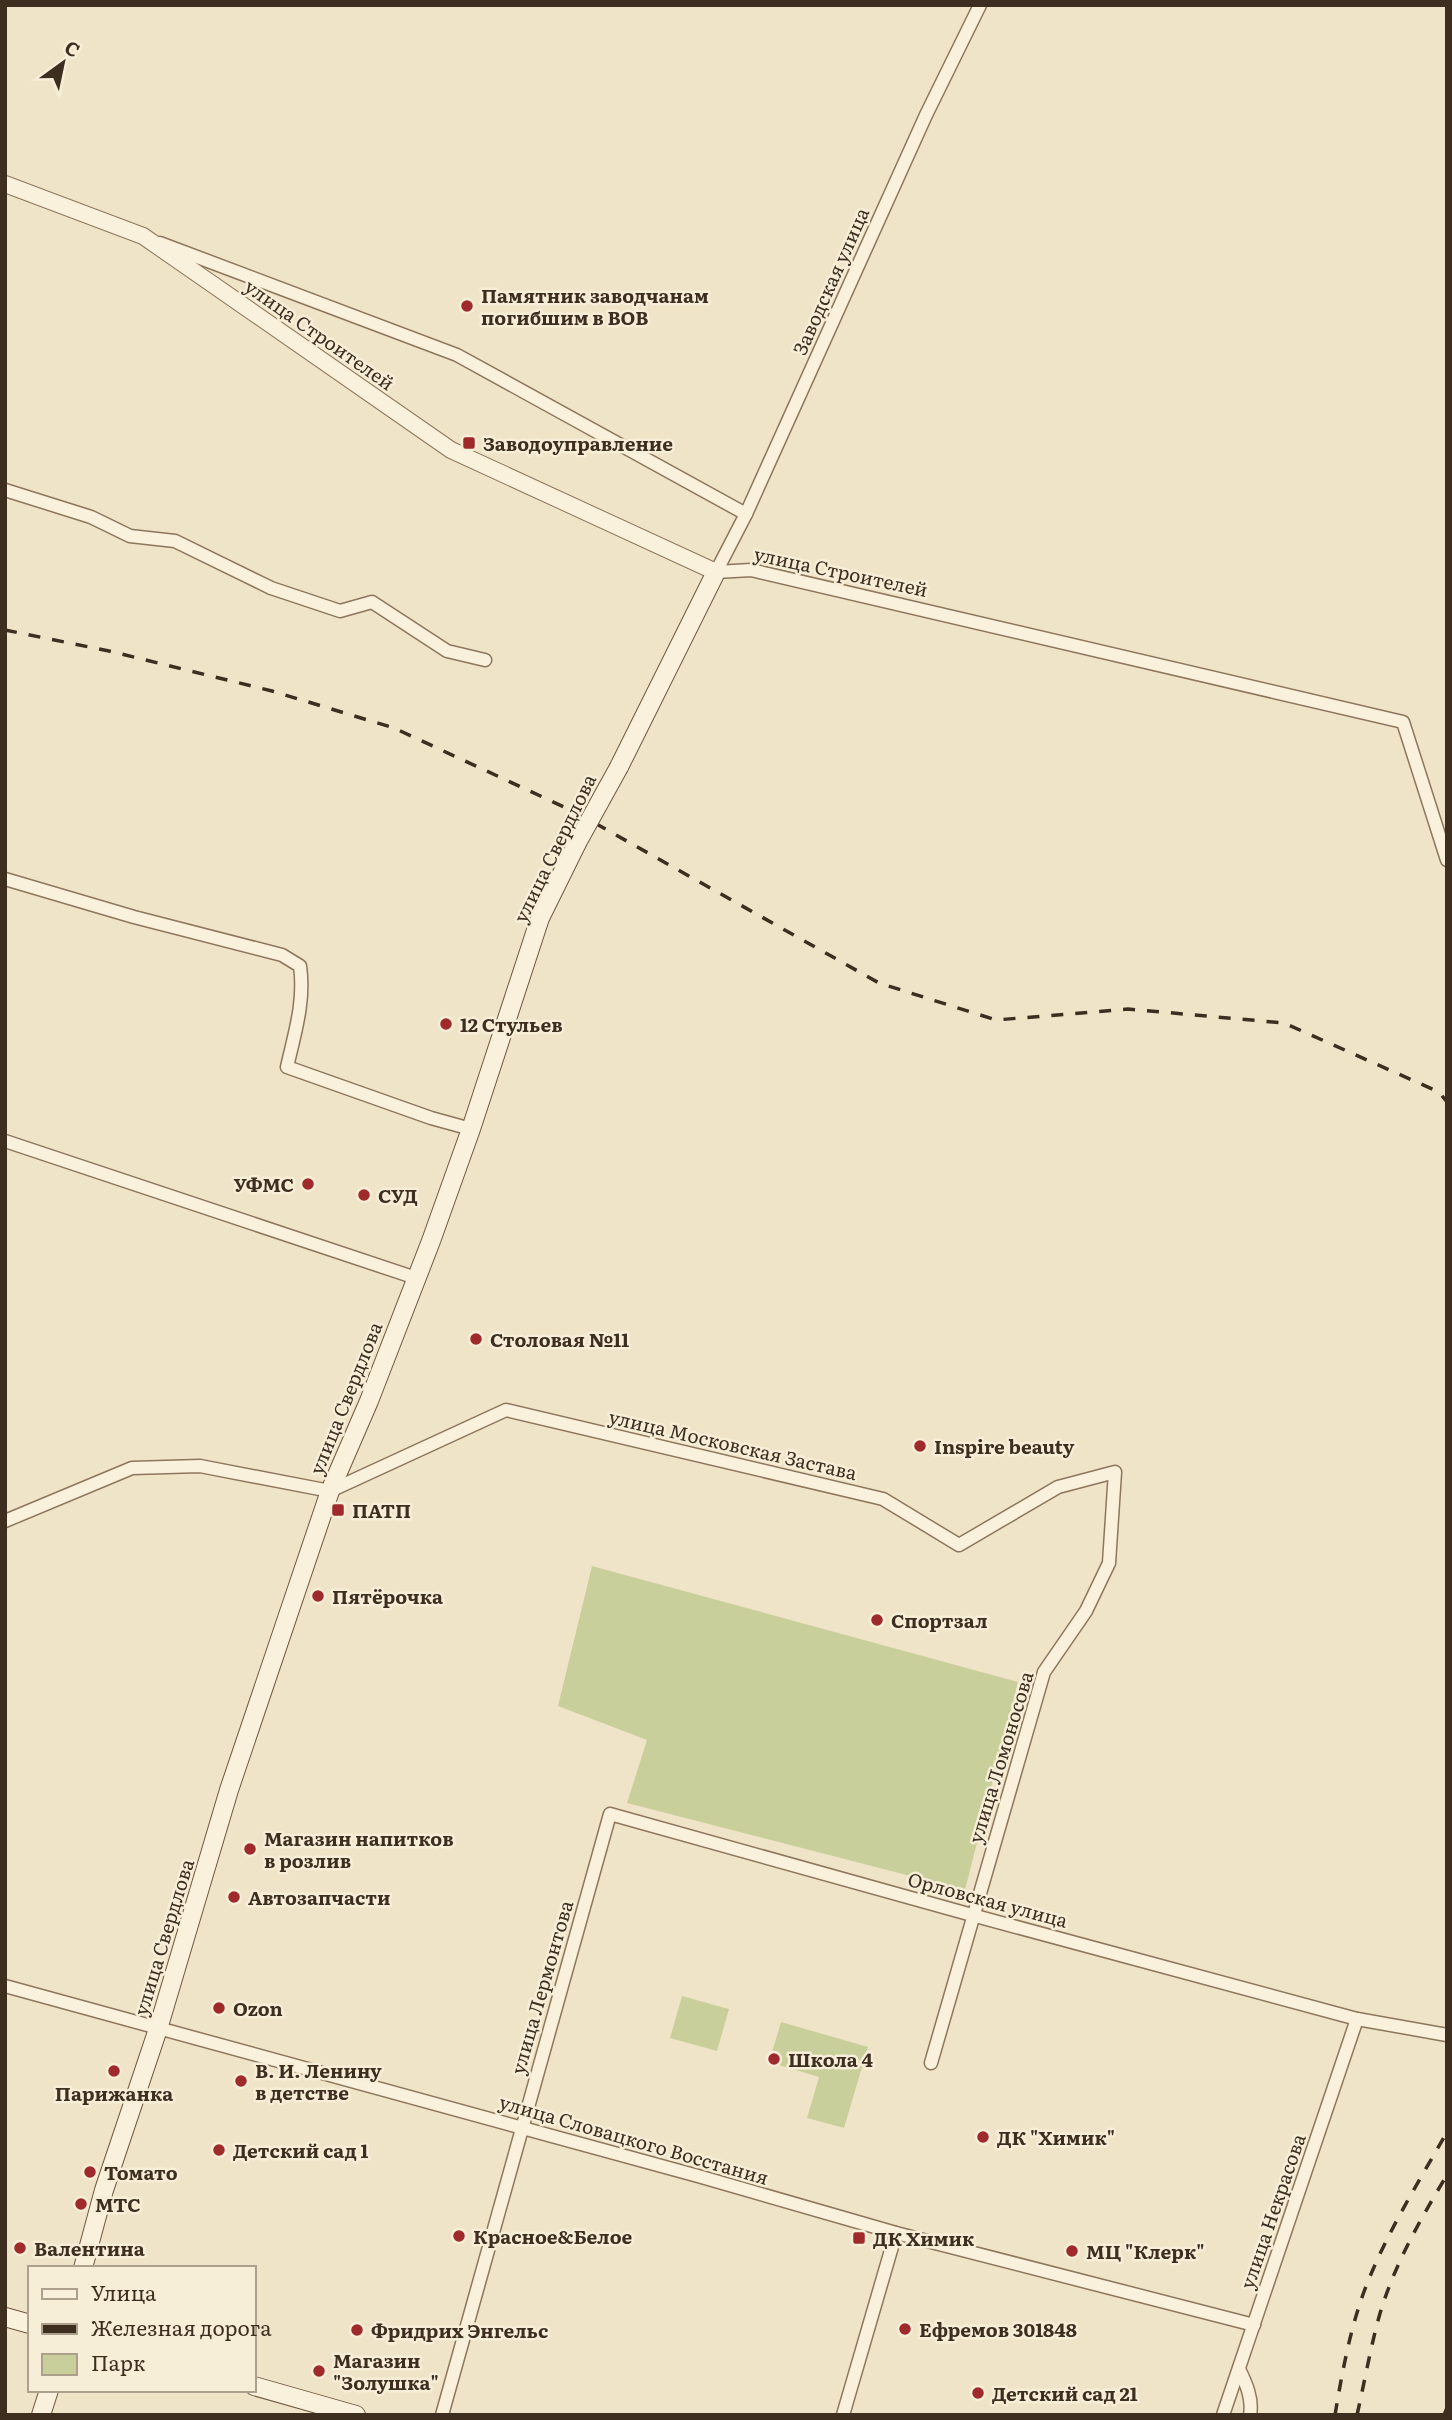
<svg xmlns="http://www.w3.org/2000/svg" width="1452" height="2420" font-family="Literata,serif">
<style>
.green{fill:#c9cf9b}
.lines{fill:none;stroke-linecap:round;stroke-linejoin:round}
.minor-casing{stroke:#8d765c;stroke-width:15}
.tertiary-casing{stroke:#8d765c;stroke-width:18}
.secondary-casing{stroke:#6f573f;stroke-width:20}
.minor{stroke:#faf1dc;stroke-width:12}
.tertiary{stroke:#faf1dc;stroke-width:16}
.secondary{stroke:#faf1dc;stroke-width:18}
.rail{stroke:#3d2e20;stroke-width:3.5;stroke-dasharray:12 12;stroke-linecap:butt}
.secondary-bridge-casing{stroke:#6f573f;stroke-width:20;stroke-linecap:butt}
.secondary-bridge{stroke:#faf1dc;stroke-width:18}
.poi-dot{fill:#9e2a2b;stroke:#f7eed8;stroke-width:2.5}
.labels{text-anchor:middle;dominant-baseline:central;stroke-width:5;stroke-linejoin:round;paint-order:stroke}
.street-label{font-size:19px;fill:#3d2e20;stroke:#f7eed8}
.poi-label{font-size:19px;font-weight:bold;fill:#3d2e20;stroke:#f7eed8;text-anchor:start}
</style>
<rect width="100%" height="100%" fill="#f0e4c8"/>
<g class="green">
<path d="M 592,1566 L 1018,1682 L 965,1890 L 627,1803 L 647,1740 L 558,1706 Z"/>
<path d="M 682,1996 L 729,2009 L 717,2051 L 670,2038 Z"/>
<path d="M 781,2022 L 868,2047 L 844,2128 L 807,2118 L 819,2077 L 769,2062 Z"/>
</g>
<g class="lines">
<g class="minor-casing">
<g id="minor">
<path d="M 980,5 L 926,115 L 746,514 L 716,572 L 751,570 L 1403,722 L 1447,860"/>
<path d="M 160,243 L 457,355 L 746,514"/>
<path d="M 5,490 L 91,517 L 130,536 L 175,541 L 271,588 L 340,611 L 372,602 L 447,651 L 485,660"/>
<path d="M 5,879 L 134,917 L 282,955 L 300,966 C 305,1001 295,1032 287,1067 L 431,1118 L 471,1129"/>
<path d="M 5,1141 L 416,1278"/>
<path d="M 5,1521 L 132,1468 L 200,1466 L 330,1491 L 506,1410 L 883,1499 L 959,1545 L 1058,1487 L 1115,1472 L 1109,1563 L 1086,1611 L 1044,1672 L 931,2063"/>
<path d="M 5,1986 L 698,2176 L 896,2233 L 1254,2325"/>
<path d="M 1239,2369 C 1246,2383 1253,2399 1250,2415"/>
<path d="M 442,2415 L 610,1814 L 972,1915 L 1357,2019 L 1447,2035"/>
<path d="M 843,2415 L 896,2233"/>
<path d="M 1223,2415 L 1357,2019"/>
</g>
</g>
<g class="tertiary-casing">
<path id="tertiary" d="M 5,184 L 143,236 L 451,450 L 716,572"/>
</g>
<g class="secondary-casing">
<g id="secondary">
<path d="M 619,767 L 716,572"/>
<path d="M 83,2268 L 104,2190 L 158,2029 L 229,1790 L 330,1491 L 369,1401 L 431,1241 L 471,1129 L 540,918 L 577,843"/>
<path d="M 5,2317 L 30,2324"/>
<path d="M 254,2386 L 356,2415"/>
<path d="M 41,2415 L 49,2390"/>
</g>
</g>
<use href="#minor" class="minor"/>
<use href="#tertiary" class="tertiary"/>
<use href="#secondary" class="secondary"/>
<g class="rail">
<path d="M 5,630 L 109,651 L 272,691 L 394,728 L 577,813 L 879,983 L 996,1020 L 1128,1009 L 1284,1023 L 1439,1092 L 1447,1102"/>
<path d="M 1335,2415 C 1342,2373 1350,2329 1365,2289 C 1386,2234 1418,2183 1447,2132"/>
<path d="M 1357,2415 C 1365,2380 1371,2344 1381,2310 C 1396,2262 1421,2218 1447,2175"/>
<path d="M 1444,2415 L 1447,2408"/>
</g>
<g class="secondary-bridge-casing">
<path id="secondary-bridge" d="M 577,843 L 619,767"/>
</g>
<use href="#secondary-bridge" class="secondary-bridge"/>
</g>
<g class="poi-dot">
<circle cx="467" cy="306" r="7"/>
<rect x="462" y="436" width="14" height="14" rx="3.5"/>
<circle cx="446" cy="1024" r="7"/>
<circle cx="308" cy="1184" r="7"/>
<circle cx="364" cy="1195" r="7"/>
<circle cx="476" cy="1339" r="7"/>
<circle cx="920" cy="1446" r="7"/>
<rect x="331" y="1503" width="14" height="14" rx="3.5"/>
<circle cx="318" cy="1596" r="7"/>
<circle cx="877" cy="1620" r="7"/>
<circle cx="250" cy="1849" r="7"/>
<circle cx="234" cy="1897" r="7"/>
<circle cx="219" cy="2008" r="7"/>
<circle cx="774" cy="2059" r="7"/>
<circle cx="114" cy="2071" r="7"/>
<circle cx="241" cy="2081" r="7"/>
<circle cx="983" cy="2137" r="7"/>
<circle cx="219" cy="2150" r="7"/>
<circle cx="90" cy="2172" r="7"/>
<circle cx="81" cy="2204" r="7"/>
<circle cx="459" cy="2236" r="7"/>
<rect x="852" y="2231" width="14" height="14" rx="3.5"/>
<circle cx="20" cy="2248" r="7"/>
<circle cx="1072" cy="2251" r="7"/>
<circle cx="905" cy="2329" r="7"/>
<circle cx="357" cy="2330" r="7"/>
<circle cx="319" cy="2371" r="7"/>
<circle cx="978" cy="2393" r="7"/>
</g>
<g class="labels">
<g class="street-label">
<text transform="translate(830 281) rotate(-66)">Заводская улица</text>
<text transform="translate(320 334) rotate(35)">улица Строителей</text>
<text transform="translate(841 571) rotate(12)">улица Строителей</text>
<text transform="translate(554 848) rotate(-64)">улица Свердлова</text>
<text transform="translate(345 1398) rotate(-68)">улица Свердлова</text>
<text transform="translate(733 1444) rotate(13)">улица Московская Застава</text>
<text transform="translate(1000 1757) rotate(-73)">улица Ломоносова</text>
<text transform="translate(988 1899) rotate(15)">Орловская улица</text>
<text transform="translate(163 1937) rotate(-73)">улица Свердлова</text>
<text transform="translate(541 1987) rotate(-74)">улица Лермонтова</text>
<text transform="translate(634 2139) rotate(16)">улица Словацкого Восстания</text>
<text transform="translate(1272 2211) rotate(-71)">улица Некрасова</text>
</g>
<g class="poi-label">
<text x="481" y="295">Памятник заводчанам<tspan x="481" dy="22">погибшим в ВОВ</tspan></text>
<text x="483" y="443">Заводоуправление</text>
<text x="460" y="1024">12 Стульев</text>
<text x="294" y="1184" text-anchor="end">УФМС</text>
<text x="378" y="1195">СУД</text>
<text x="490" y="1339">Столовая №11</text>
<text x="934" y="1446">Inspire beauty</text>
<text x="352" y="1510">ПАТП</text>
<text x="332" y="1596">Пятёрочка</text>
<text x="891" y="1620">Спортзал</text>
<text x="264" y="1838">Магазин напитков<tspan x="264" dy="22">в розлив</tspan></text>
<text x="248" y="1897">Автозапчасти</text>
<text x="233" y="2008">Ozon</text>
<text x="788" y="2059">Школа 4</text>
<text x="255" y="2070">В. И. Ленину<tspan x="255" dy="22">в детстве</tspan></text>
<text x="114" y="2093" text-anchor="middle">Парижанка</text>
<text x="997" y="2137">ДК "Химик"</text>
<text x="233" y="2150">Детский сад 1</text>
<text x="104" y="2172">Томато</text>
<text x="95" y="2204">МТС</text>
<text x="473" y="2236">Красное&amp;Белое</text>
<text x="873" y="2238">ДК Химик</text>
<text x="34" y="2248">Валентина</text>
<text x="1086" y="2251">МЦ "Клерк"</text>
<text x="919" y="2329">Ефремов 301848</text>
<text x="371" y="2330">Фридрих Энгельс</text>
<text x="333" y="2360">Магазин<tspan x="333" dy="22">"Золушка"</tspan></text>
<text x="992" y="2393">Детский сад 21</text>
</g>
</g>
<rect width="1452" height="2420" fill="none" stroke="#3d2e20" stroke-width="14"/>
<rect x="28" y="2266" width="228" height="126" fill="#f7eed8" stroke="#ada18e" stroke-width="2"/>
<rect x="42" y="2289" width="35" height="10" fill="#faf1dc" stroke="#ada18e" stroke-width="2"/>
<text x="91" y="2301" font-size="21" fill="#3d2e20">Улица</text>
<rect x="42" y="2324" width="35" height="10" fill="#3d2e20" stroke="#ada18e" stroke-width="2"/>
<text x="91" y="2336" font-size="21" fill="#3d2e20">Железная дорога</text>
<rect x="42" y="2354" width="35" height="21" fill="#c9cf9b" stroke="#ada18e" stroke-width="2"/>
<text x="91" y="2371" font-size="21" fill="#3d2e20">Парк</text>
<g transform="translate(63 63) rotate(33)" stroke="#f7eed8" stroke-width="5" paint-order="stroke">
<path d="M0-5L12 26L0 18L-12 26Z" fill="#3d2e20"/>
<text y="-10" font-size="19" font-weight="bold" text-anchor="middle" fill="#3d2e20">С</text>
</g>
</svg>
